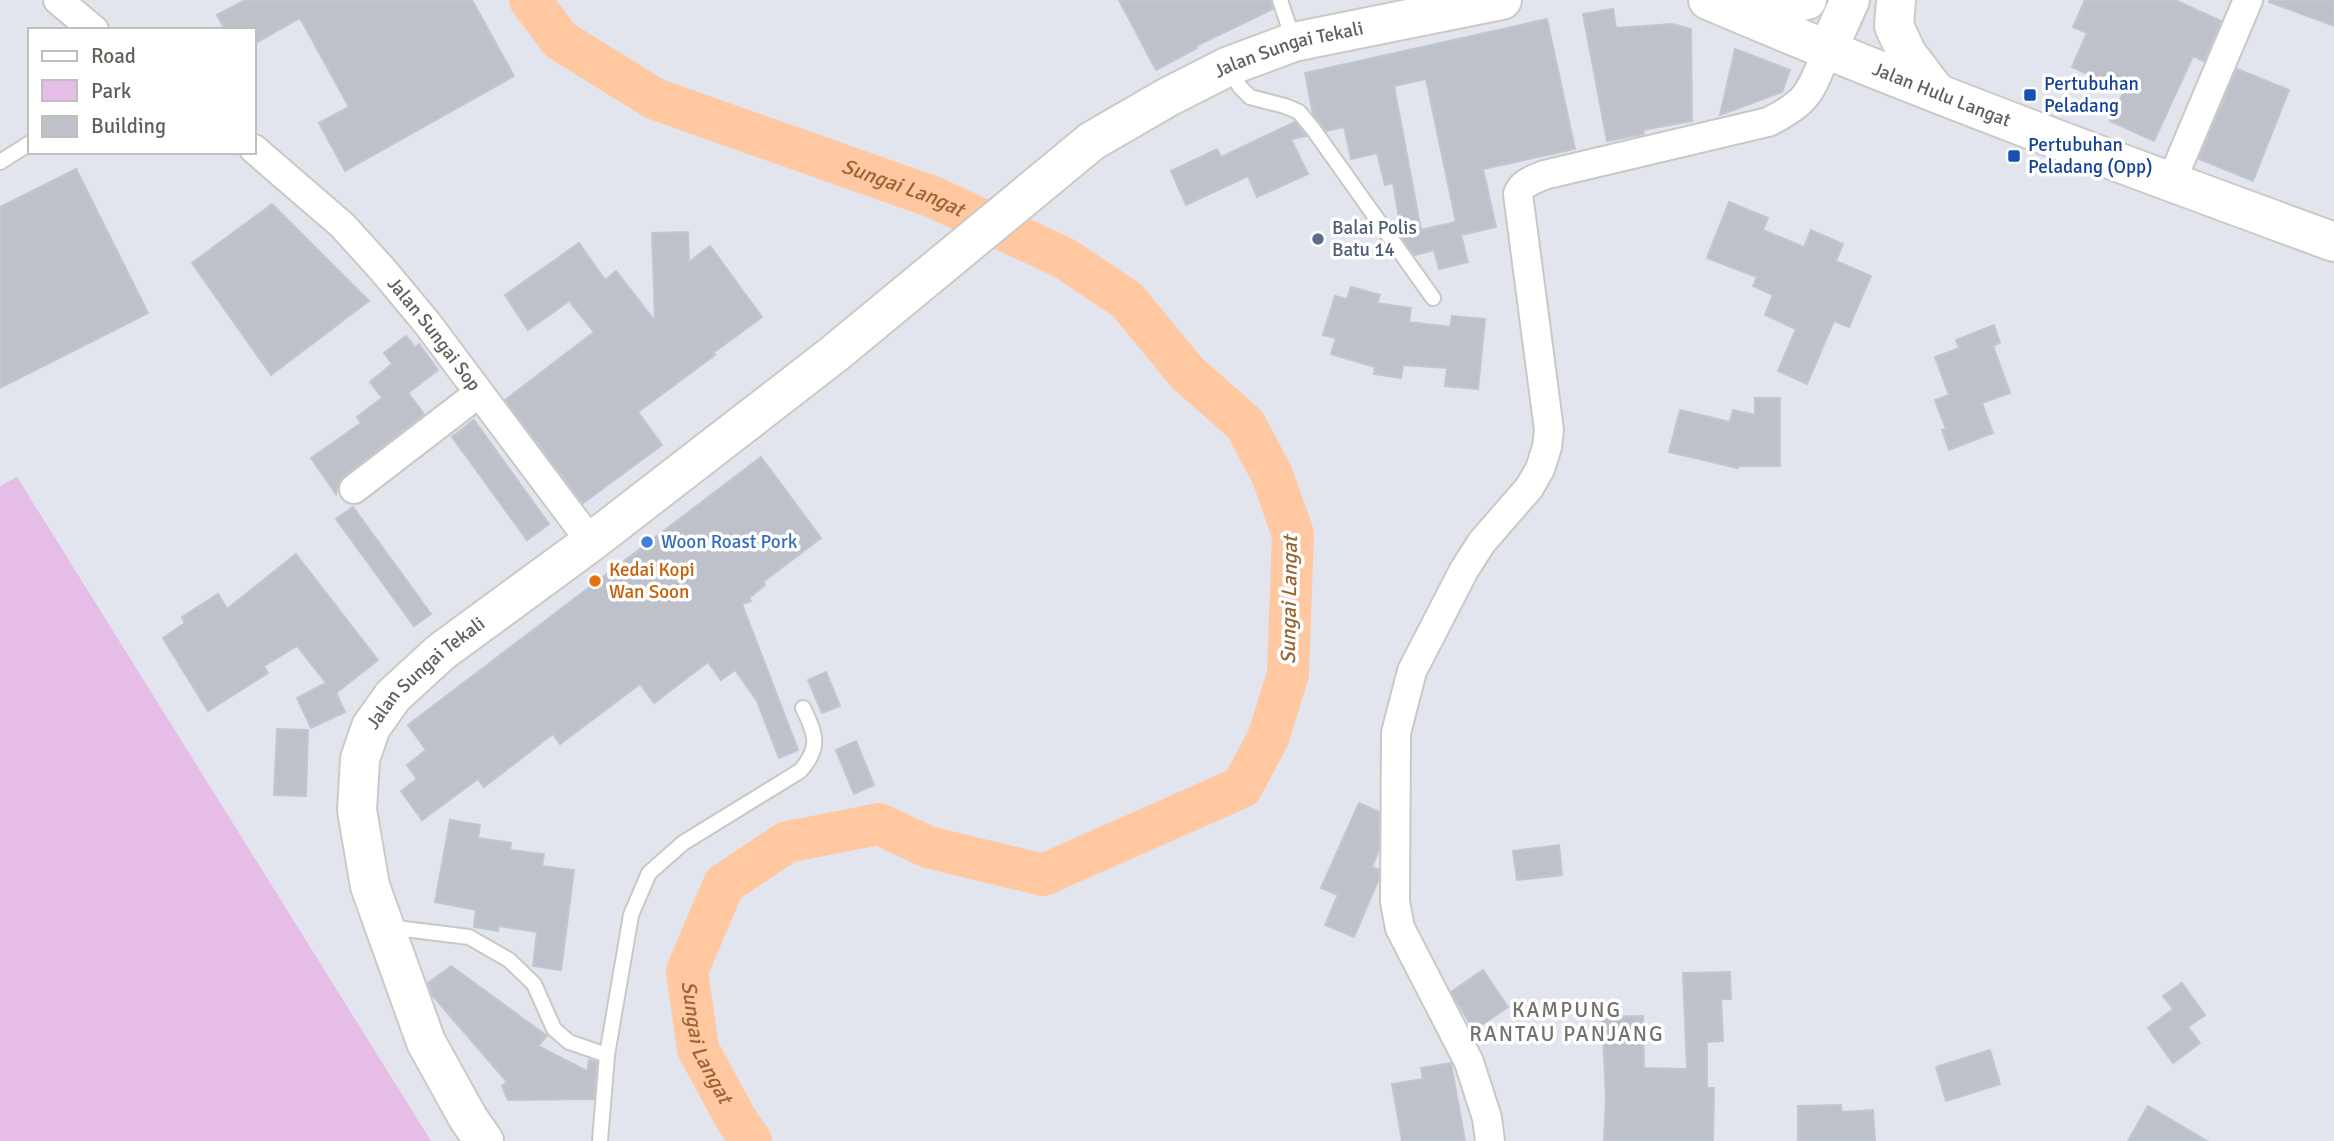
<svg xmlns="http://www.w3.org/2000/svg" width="2334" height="1141" font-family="Signika,sans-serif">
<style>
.green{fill:#e6bde6}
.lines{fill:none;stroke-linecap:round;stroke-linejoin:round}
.river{stroke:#ffc8a1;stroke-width:42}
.building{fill:#bec1c9;stroke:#c0c6d3;stroke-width:2;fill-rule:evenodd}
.lane-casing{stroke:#cbc8c4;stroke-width:18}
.street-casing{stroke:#cbc8c4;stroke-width:32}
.secondary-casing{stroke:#cdc9c4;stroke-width:42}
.lane{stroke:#fff;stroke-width:14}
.street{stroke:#fff;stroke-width:28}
.secondary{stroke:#fff;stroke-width:38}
.transit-dot{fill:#1a4fb4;stroke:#fff;stroke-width:2.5}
.service-dot{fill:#5c6f8a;stroke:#fff;stroke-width:2.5}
.shop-dot{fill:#3f7fe0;stroke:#fff;stroke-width:2.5}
.food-dot{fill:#e8710a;stroke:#fff;stroke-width:2.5}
.labels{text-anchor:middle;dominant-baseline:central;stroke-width:7;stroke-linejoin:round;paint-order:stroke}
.street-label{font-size:19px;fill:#635f5a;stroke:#fff}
.transit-label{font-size:19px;fill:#164399;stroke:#fff;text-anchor:start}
.service-label{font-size:19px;fill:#4e5e75;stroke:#fff;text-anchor:start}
.shop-label{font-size:19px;fill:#366cbe;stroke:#fff;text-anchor:start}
.food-label{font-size:19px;fill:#c56008;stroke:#fff;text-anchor:start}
.water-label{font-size:21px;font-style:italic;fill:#996634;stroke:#fff}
.neighbourhood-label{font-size:21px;letter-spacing:2px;fill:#75706b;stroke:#fff}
</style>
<rect width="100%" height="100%" fill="#e2e5ee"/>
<path class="green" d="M 17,477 L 431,1141 L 0,1141 L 0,486 Z"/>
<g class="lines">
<path class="river" id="s1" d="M 530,0 L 560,40 L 655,99 L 933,197 L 1064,258 L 1127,300 L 1187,373 L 1245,424 L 1272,475 L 1293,534 L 1288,674 L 1268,738 L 1242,787 L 1043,875 L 928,847 L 879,824 L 787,842 L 724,884 L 687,971 L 698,1049 L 736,1119 L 751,1141"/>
</g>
<g class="building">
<path d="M 245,0 L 472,0 L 514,76 L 345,171 L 319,123 L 349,107 L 300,18 L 254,44 L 254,30 L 225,30 L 217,15 Z"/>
<path d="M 1119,0 L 1271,0 L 1273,9 L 1196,46 L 1197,48 L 1156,70 Z"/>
<path d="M 2085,0 L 2175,0 L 2221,21 L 2204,61 L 2193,56 L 2154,141 L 2110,121 L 2124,91 L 2072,67 L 2087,33 L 2073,27 Z"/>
<path d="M 2270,0 L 2334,0 L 2334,26 L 2269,2 Z"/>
<path d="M 1613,9 L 1616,28 L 1672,24 L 1691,29 L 1692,121 L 1643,130 L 1644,134 L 1607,141 L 1583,14 Z"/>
<path d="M 1547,19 L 1575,149 L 1483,169 L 1496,227 L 1461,235 L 1468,262 L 1439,269 L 1434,250 L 1414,255 L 1403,240 L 1393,183 L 1385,185 L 1377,153 L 1351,159 L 1344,127 L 1326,131 L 1313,114 L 1305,73 ZM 1426,79 L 1456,222 L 1421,230 L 1394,86 Z"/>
<path d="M 1735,49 L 1790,70 L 1782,92 L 1720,115 Z"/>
<path d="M 2237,69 L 2289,90 L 2253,181 L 2199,159 Z"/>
<path d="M 1295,122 L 1306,136 L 1291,139 L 1308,174 L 1257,197 L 1248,176 L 1186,205 L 1171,171 L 1217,149 L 1221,157 Z"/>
<path d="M 76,169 L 148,313 L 0,388 L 0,207 Z"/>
<path d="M 1729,202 L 1768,218 L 1763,230 L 1804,247 L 1811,230 L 1843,244 L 1836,261 L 1871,276 L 1849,327 L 1834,321 L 1807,384 L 1778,371 L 1796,329 L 1765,315 L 1773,295 L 1753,286 L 1757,277 L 1707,258 Z"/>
<path d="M 272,204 L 369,301 L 271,375 L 192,263 Z"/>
<path d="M 688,232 L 689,262 L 710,246 L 762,317 L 713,353 L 715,355 L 638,412 L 662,445 L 583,503 L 505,400 L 594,332 L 569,301 L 528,330 L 505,295 L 579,243 L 605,280 L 616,271 L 655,321 L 652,233 Z"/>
<path d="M 1351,287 L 1380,295 L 1377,303 L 1411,308 L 1409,322 L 1450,327 L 1452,316 L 1485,319 L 1478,389 L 1445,386 L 1447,368 L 1403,365 L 1401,378 L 1374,374 L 1375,367 L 1331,354 L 1336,338 L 1323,335 L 1335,296 L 1347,299 Z"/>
<path d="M 1994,325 L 2000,343 L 1993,346 L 2010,393 L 1982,403 L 1993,433 L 1949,450 L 1942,430 L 1946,429 L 1935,400 L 1949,395 L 1935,357 L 1959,348 L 1956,340 Z"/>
<path d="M 406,336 L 415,347 L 419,344 L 438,370 L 408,393 L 424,414 L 344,476 L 339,482 L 336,494 L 311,458 L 361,423 L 357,417 L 382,398 L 370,382 L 392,364 L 384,353 Z"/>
<path d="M 1755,398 L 1780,398 L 1780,466 L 1739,466 L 1738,468 L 1669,452 L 1680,410 L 1730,422 L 1733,410 L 1755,415 Z"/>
<path d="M 474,420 L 549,524 L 527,540 L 452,437 Z"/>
<path d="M 761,457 L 821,538 L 763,582 L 765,585 L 749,598 L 751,601 L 742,604 L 798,750 L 779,758 L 757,701 L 735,670 L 721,680 L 708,662 L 654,703 L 640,684 L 560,744 L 553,734 L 484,787 L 478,779 L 422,820 L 401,791 L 417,779 L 407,765 L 426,750 L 408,725 Z"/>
<path d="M 353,507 L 431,614 L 414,626 L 336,519 Z"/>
<path d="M 296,554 L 378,660 L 336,693 L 345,712 L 311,728 L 297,698 L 326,683 L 297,646 L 264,666 L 268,673 L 208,711 L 163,638 L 185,623 L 182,617 L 218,594 L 227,609 Z"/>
<path d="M 826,672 L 840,706 L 822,713 L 808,680 Z"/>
<path d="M 277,729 L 308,730 L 306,796 L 274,795 Z"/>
<path d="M 856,741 L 874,785 L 854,794 L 836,750 Z"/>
<path d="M 1359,803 L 1379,812 L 1379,850 L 1372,867 L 1379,870 L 1378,881 L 1354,937 L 1325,925 L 1338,895 L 1321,888 Z"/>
<path d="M 450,820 L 480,825 L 478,838 L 511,843 L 510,850 L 544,854 L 542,866 L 574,870 L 561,970 L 533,966 L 537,932 L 499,926 L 498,931 L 474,927 L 476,910 L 435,902 Z"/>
<path d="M 1559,845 L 1562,875 L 1517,880 L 1513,851 Z"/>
<path d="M 451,966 L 547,1036 L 538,1046 L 587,1071 L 589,1060 L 597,1062 L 594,1099 L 508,1100 L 502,1086 L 507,1082 L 432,995 L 428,983 Z"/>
<path d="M 1483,970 L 1508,1007 L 1474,1030 L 1451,992 Z"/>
<path d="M 1730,972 L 1731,999 L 1721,999 L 1723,1041 L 1707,1042 L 1707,1088 L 1714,1088 L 1713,1141 L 1604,1141 L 1606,1098 L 1602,1017 L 1643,1016 L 1644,1068 L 1687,1069 L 1683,973 Z"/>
<path d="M 2182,983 L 2205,1015 L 2188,1027 L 2200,1043 L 2173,1063 L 2148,1028 L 2173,1009 L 2163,996 Z"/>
<path d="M 1990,1050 L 2000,1084 L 1946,1101 L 1936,1067 Z"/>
<path d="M 1451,1063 L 1465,1141 L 1402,1141 L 1392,1084 L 1423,1079 L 1421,1068 Z"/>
<path d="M 1841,1105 L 1842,1112 L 1873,1110 L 1875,1141 L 1798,1141 L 1798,1106 Z"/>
<path d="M 2148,1106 L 2207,1141 L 2128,1141 Z"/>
</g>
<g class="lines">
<g class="lane-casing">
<g id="lane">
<path d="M 1280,0 L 1294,42"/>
<path d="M 1230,68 L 1240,87 L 1250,97 L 1285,106 L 1299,112 L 1313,129 L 1433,298"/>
<path d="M 0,162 L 30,143"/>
<path d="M 388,927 L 469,937 L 509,960 L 534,984 L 554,1029 L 569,1042 L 607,1055 L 631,915 L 649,873 L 683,843 L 800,771 C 821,748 816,734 803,708"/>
<path d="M 600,1141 L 607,1055"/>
</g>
</g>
<g class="street-casing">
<g id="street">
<path d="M 58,0 L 94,30"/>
<path id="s2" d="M 254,149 L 342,225 L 382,269 L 427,323 L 591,542"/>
<path d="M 2171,182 L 2248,0"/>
<path d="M 354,489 L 479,393"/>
<path d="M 1490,1141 L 1487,1118 L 1469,1062 L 1400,928 L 1395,902 L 1396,733 L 1412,671 L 1464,570 L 1482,542 L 1529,488 L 1540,469 L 1547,447 L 1549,430 L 1518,194 C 1522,182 1534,180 1544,175 L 1768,122 C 1809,102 1810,92 1827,51"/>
</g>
</g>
<g class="secondary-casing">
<g id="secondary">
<path id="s3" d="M 1708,0 C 1914,88 2124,165 2334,242"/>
<path d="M 1896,0 L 1894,26 L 1907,54 L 1936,92"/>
<path d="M 1738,2 L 1788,5 L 1807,0"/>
<path d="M 1827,51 L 1850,0"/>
<path id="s4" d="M 484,1141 L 468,1118 L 426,1042 L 370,886 L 357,810 L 360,759 L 371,727 L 393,696 L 441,652 L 591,542 L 834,354 L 1092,141 L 1168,97 L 1229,66 L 1294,42 L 1502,0"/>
</g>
</g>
<use href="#lane" class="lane"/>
<use href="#street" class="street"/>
<use href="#secondary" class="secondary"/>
</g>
<g class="transit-dot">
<rect x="2023" y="88" width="14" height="14" rx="3.5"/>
<rect x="2007" y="149" width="14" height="14" rx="3.5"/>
</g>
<circle class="service-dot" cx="1318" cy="239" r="7"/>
<circle class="shop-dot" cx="647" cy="542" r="7"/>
<circle class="food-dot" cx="595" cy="581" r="7"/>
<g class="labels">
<g class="street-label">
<text stroke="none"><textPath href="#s4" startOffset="1592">Jalan Sungai Tekali</textPath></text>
<text stroke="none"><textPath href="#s3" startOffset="252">Jalan Hulu Langat</textPath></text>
<text stroke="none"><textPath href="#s2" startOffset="259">Jalan Sungai Sop</textPath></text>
<text stroke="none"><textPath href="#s4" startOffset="520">Jalan Sungai Tekali</textPath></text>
</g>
<g class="transit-label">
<text x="2044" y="84">Pertubuhan<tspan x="2044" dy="22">Peladang</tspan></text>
<text x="2028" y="145">Pertubuhan<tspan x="2028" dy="22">Peladang (Opp)</tspan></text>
</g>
<g class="service-label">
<text x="1332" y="228">Balai Polis<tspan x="1332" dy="22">Batu 14</tspan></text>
</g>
<g class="shop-label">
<text x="661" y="542">Woon Roast Pork</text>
</g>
<g class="food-label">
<text x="609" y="570">Kedai Kopi<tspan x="609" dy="22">Wan Soon</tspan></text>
</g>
<g class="water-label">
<text stroke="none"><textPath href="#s1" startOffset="425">Sungai Langat</textPath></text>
<text transform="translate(1289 600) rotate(-89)">Sungai Langat</text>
<text stroke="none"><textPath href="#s1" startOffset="1960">Sungai Langat</textPath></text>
</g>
<g class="neighbourhood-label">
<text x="1567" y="1010">KAMPUNG<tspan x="1567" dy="24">RANTAU PANJANG</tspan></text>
</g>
</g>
<rect x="28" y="28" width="228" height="126" fill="#ffffff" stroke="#c1bfbd" stroke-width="2"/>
<rect x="42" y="51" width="35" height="10" fill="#ffffff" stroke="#c1bfbd" stroke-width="2"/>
<text x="91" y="63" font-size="21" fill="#635f5a">Road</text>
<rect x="42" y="80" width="35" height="21" fill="#e6bde6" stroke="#c1bfbd" stroke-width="2"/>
<text x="91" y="98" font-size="21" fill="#635f5a">Park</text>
<rect x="42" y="116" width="35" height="21" fill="#bec1c9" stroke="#c1bfbd" stroke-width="2"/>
<text x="91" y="133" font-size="21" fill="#635f5a">Building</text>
</svg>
